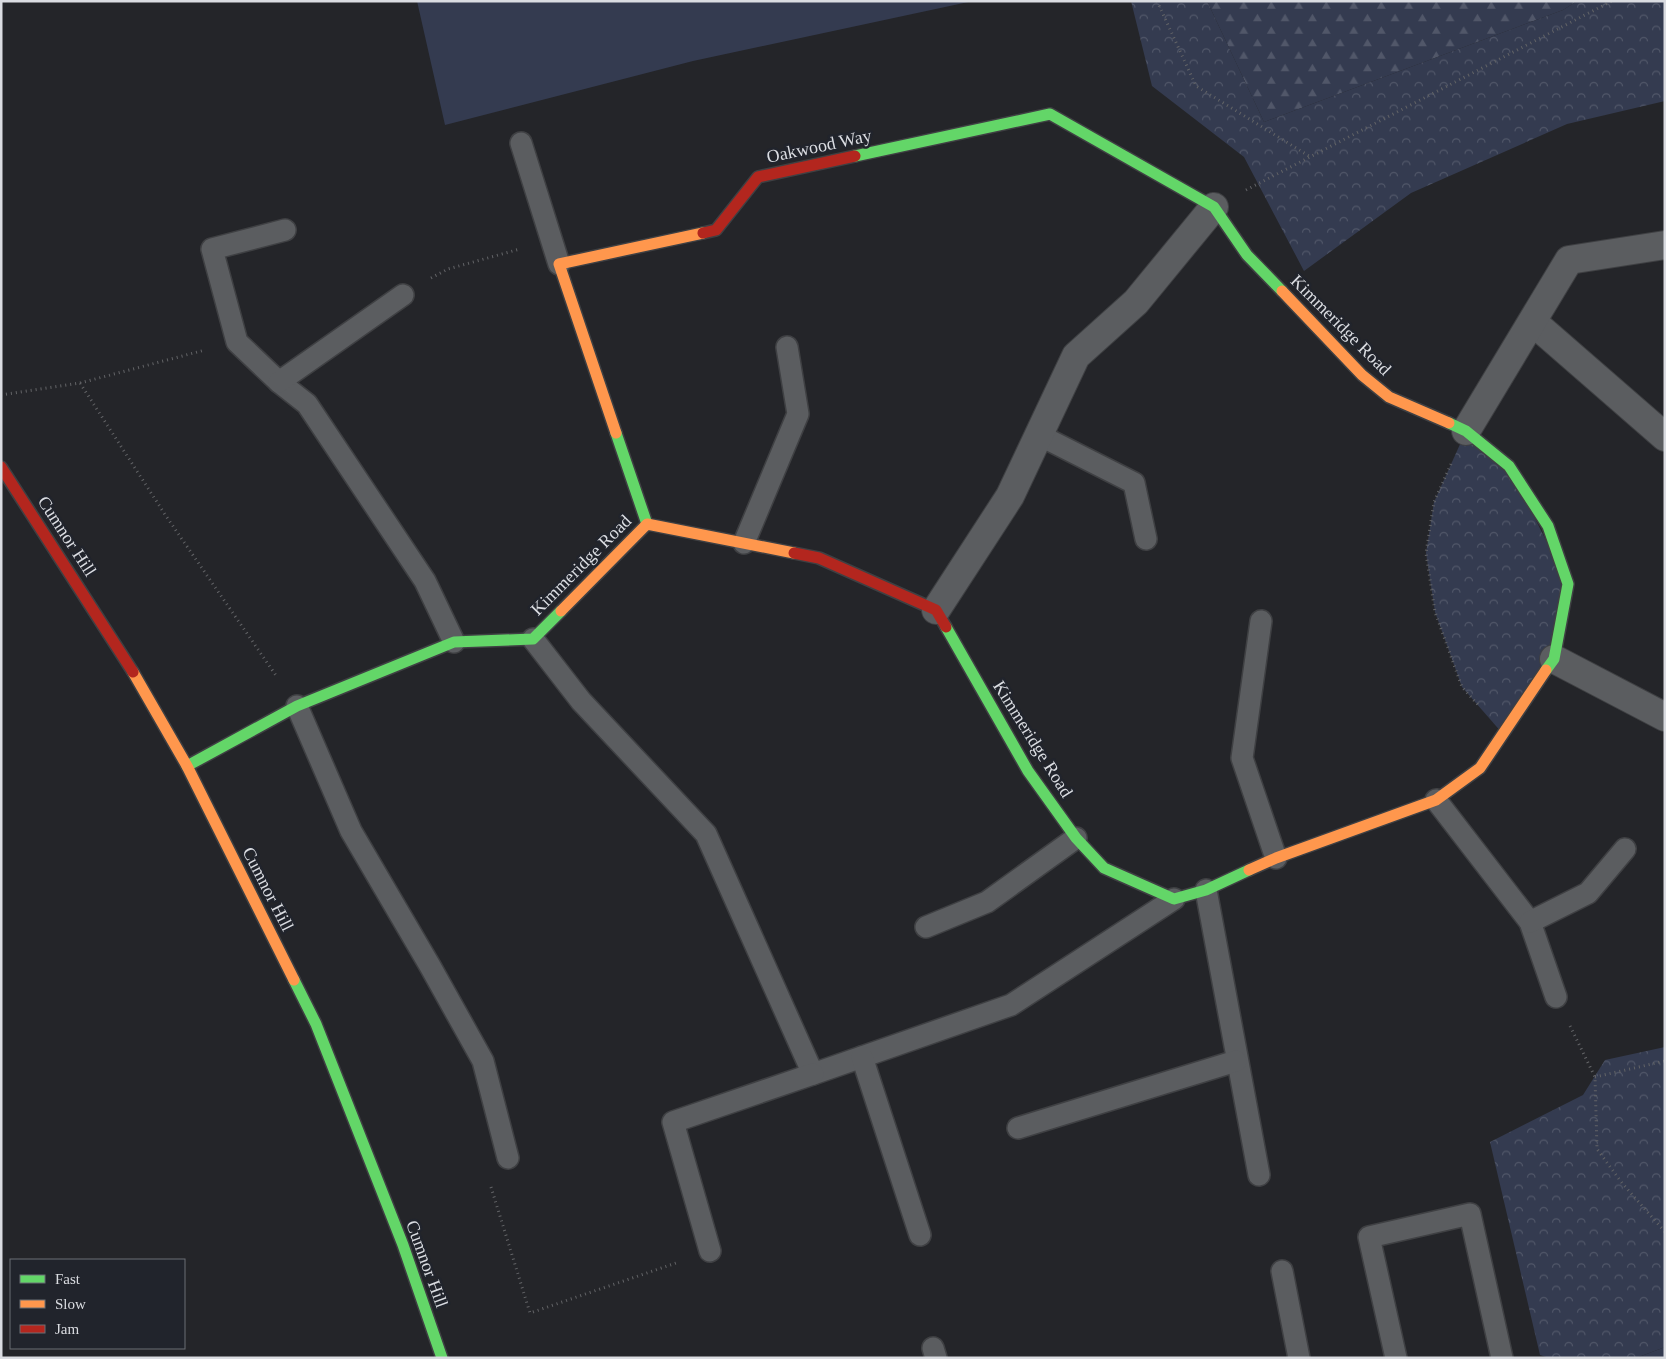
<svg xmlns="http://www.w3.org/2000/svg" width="1666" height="1359" font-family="'Times New Roman',serif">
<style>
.grass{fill:#343b50}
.forest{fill:url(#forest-firs)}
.park{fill:url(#park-crowns)}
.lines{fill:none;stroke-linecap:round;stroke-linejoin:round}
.lane-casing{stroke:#3f4043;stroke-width:24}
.street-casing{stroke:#3f4043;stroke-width:30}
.fast-casing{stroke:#3f4043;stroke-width:14}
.slow-casing{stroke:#3f4043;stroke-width:14}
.jam-casing{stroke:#3f4043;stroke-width:14}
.path{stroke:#636467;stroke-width:3;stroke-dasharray:1 4;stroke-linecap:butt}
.lane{stroke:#5b5d60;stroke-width:21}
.street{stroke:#5b5d60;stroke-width:28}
.fast{stroke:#63d668;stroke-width:11}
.slow{stroke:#ff974d;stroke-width:11}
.jam{stroke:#b3261e;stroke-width:11}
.labels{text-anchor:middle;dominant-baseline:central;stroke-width:5;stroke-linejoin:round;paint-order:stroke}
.street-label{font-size:18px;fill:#dadce1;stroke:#21242c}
</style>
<defs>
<pattern id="forest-firs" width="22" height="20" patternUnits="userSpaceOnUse" patternTransform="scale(1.25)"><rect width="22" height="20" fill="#343b50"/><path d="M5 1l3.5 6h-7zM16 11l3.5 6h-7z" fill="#515769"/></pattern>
<pattern id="park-crowns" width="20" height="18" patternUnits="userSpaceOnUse" patternTransform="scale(1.25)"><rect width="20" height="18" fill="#343b50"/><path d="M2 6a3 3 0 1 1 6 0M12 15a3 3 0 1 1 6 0" fill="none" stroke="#515769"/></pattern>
</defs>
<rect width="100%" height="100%" fill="#242529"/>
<g class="grass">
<path d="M 417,1 L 973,1 L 693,61 L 445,125 Z"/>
<path d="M 1665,1347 L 1665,1358 L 1636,1358 Z"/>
</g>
<path class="forest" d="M 1207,1 L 1577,1 L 1563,10 L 1264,122 Z"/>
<g class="park">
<path d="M 1131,1 L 1207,1 L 1264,122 L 1563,10 L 1577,1 L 1665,1 L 1665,101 L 1567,124 L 1411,193 L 1304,271 L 1244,157 L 1152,86 Z"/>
<path d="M 1466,431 L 1509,467 L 1568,584 L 1554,659 L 1503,734 L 1462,687 L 1435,612 L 1426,553 L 1434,502 Z"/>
<path d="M 1665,1047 L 1665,1347 L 1636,1358 L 1549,1358 L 1540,1355 L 1490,1142 L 1583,1095 L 1605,1060 Z"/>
</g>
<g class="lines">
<g class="lane-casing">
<g id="lane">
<path d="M 521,143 L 559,264"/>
<path d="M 285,230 L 212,249 L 237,342 L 279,382 L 307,404 L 425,581 L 454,642"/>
<path d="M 279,382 L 403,295"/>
<path d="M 1039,435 L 1134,483 L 1146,539"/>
<path d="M 744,543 L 798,414 L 787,347"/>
<path d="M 1261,621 L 1242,758 L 1276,858"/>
<path d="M 533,639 L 581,701 L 706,834 L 813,1074 L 1011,1005 L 1174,899"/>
<path d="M 297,706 L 351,831 L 430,966 L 483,1061 L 508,1158"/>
<path d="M 1436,800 L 1530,922 L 1556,997"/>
<path d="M 1206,890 L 1259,1175"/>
<path d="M 1530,922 L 1588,893 L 1625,849"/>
<path d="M 926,927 L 987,902 L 1076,838"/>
<path d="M 862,1057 L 920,1235"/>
<path d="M 1018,1128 L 1236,1061"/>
<path d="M 710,1251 L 673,1122 L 813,1074"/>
<path d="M 1282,1271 L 1299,1358"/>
<path d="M 933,1348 L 936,1358"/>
<path d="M 1396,1358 L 1369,1237 L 1470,1214 L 1502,1358"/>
</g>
</g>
<g class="street-casing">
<g id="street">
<path d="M 1533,322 L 1665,437"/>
<path d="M 1466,431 L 1569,260 L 1665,245"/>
<path d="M 936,610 L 1010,496 L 1076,356 L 1136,302 L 1214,207"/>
<path d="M 1554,659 L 1665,717"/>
</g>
</g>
<g class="fast-casing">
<g id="fast">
<path d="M 855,156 L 1050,114 L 1214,207 L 1247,255 L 1282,291"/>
<path d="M 1449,423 L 1466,431 L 1509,466 L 1548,526 L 1568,584 L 1554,659 L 1546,670"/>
<path d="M 616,433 L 647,524"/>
<path d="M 946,627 L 1028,771 L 1076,838 L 1104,868 L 1174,899 L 1206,890 L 1249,870"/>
<path d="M 187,766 L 297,706 L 454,642 L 533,639 L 561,611"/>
<path d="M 294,980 L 316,1024 L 403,1245 L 442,1358"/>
</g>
</g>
<g class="slow-casing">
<g id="slow">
<path d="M 1282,291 L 1362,375 L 1389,397 L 1449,423"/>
<path d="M 616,433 L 559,264 L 703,233"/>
<path d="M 561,611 L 647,524 L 794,553"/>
<path d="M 133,672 L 187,766 L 294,980"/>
<path d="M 1249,870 L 1276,858 L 1436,800 L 1480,768 L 1546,670"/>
</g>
</g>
<g class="jam-casing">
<g id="jam">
<path d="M 703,233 L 716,230 L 758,177 L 855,156"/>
<path d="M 1,467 L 133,672"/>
<path d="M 794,553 L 819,558 L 936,610 L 946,627"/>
</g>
</g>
<g class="path">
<path d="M 1157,1 L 1196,86 L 1309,156"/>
<path d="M 1246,190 L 1612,1"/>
<path d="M 431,278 L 448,269 L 520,249"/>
<path d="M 80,383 L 205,350"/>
<path d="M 1,395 L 80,383 L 166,516 L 277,677"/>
<path d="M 1451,464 L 1434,502 L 1426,553 L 1435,612 L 1462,687 L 1480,707"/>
<path d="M 1570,1026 L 1595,1077 L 1597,1149 L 1622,1183 L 1665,1232"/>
<path d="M 1595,1077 L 1665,1061"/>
<path d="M 491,1187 L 530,1313 L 679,1262"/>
</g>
<use href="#lane" class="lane"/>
<use href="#street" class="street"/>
<use href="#fast" class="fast"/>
<use href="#slow" class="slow"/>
<use href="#jam" class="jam"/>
</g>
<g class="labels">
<g class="street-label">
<text transform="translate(819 146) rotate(-12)">Oakwood Way</text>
<text transform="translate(1341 325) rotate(45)">Kimmeridge Road</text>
<text transform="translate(67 536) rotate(57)">Cumnor Hill</text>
<text transform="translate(581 565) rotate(-45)">Kimmeridge Road</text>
<text transform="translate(1033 739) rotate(58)">Kimmeridge Road</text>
<text transform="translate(268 889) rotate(63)">Cumnor Hill</text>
<text transform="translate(427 1264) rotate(70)">Cumnor Hill</text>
</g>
</g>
<rect width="1666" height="1359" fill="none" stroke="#dadce1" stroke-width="5"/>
<rect x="10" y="1259" width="175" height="90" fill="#21242c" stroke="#6b6e74"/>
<rect x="20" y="1275" width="25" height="8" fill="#63d668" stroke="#6b6e74"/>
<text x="55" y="1284" font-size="15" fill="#dadce1">Fast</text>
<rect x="20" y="1300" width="25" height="8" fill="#ff974d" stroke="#6b6e74"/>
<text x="55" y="1309" font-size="15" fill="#dadce1">Slow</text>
<rect x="20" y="1325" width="25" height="8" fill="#b3261e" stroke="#6b6e74"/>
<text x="55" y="1334" font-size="15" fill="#dadce1">Jam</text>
</svg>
